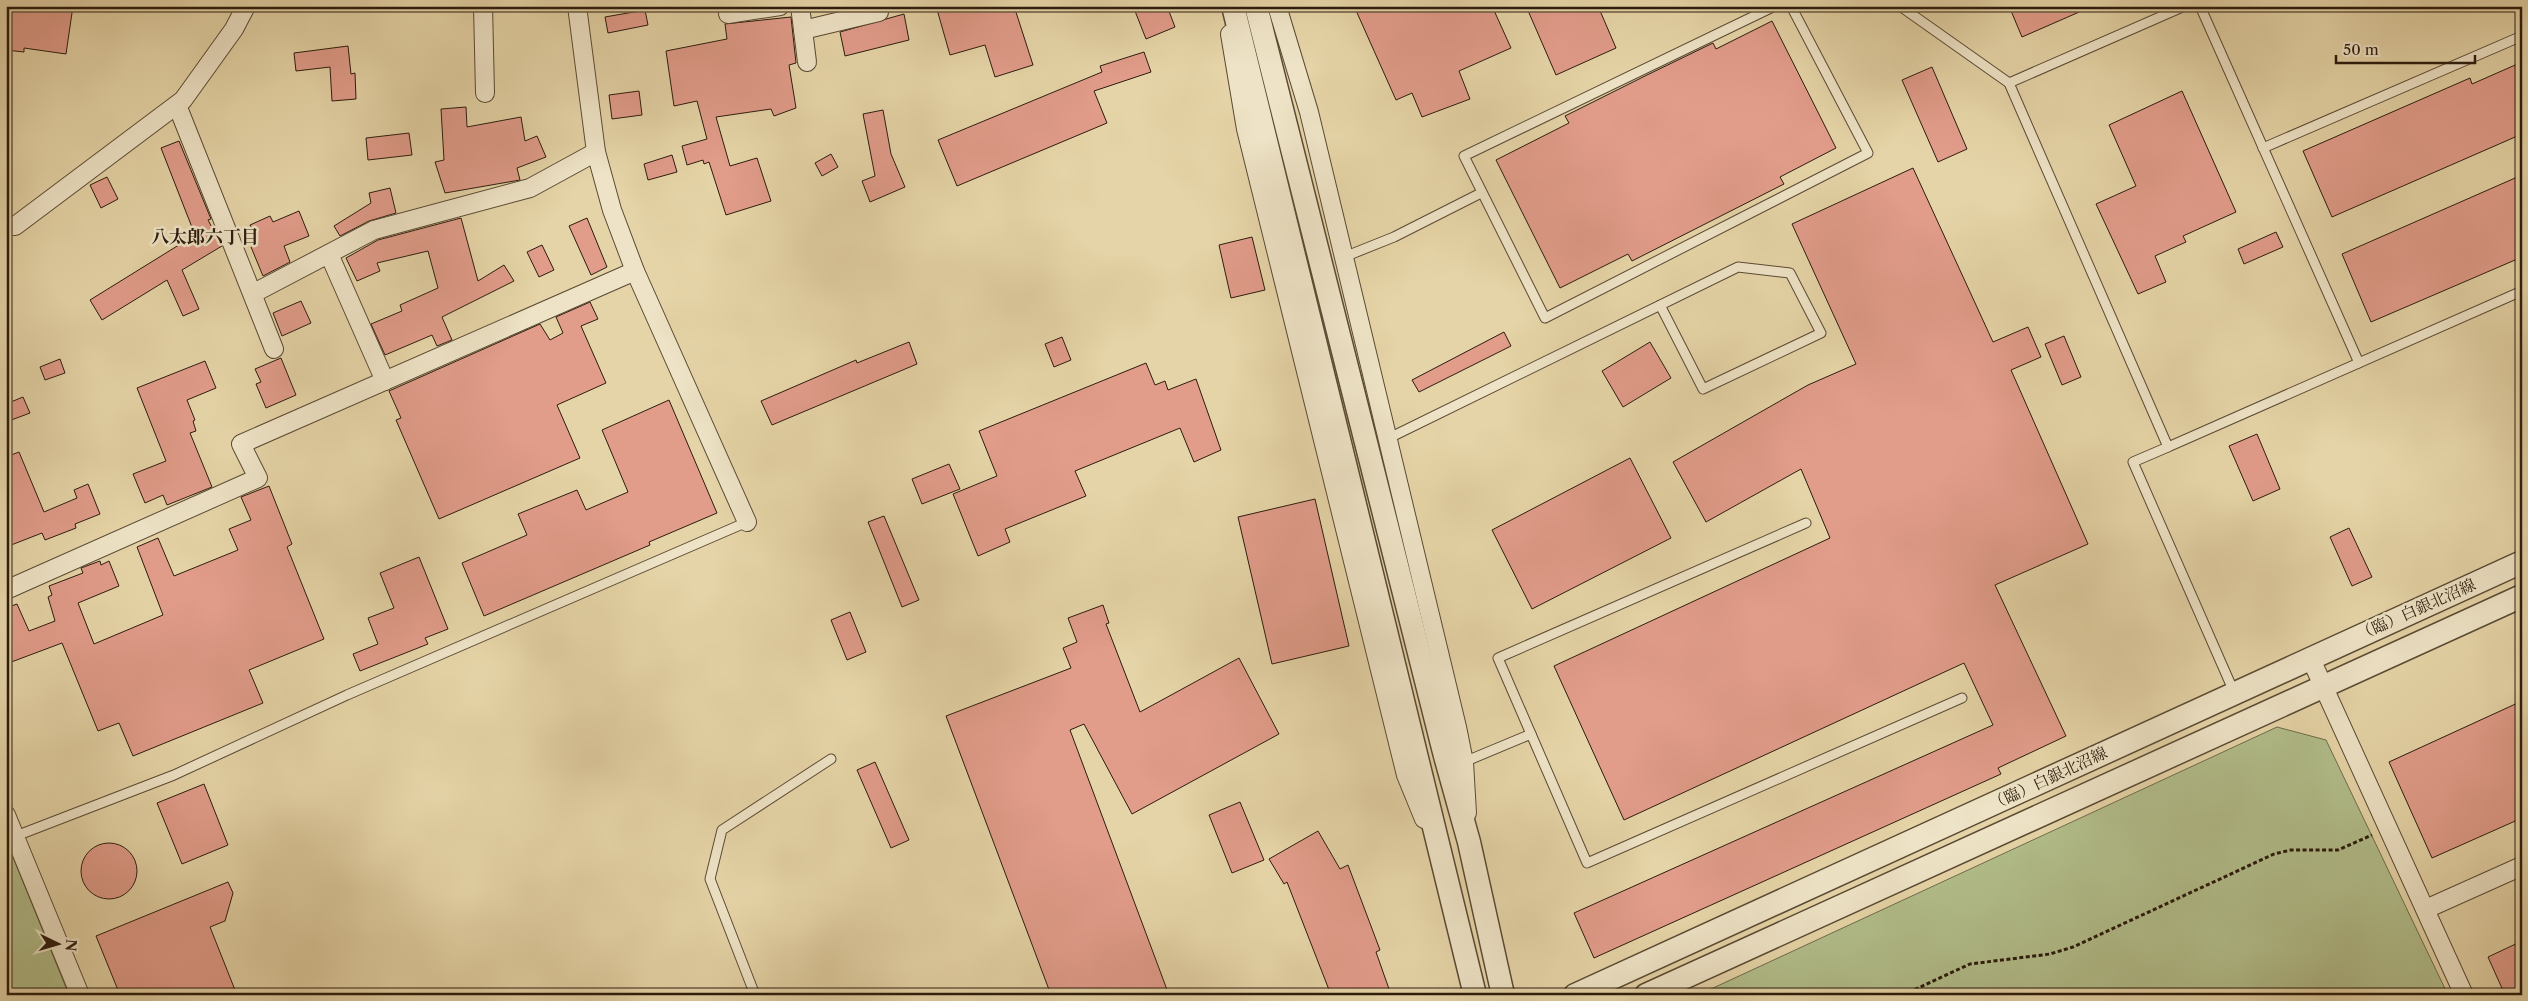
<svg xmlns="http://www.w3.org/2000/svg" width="2528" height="1001" font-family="'Libre Caslon Text','Noto Serif JP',serif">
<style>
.green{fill:#b1bd8a;stroke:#6e6c4c}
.building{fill:#e19c8a;stroke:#2c1c0e}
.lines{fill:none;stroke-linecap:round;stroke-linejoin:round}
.service-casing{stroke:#5a4a34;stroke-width:11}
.minor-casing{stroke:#5a4a34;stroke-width:20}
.tertiary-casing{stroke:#5a4a34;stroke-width:25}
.path{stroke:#2c1c0e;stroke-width:3;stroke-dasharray:4 2.5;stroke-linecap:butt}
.service{stroke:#eee3c6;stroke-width:9}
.minor{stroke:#eee3c6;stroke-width:18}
.tertiary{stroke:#eee3c6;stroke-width:22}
.labels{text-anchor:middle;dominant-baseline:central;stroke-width:5;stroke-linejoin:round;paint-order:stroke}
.street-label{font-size:16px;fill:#2c1c0e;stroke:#eee3c6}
.neighbourhood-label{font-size:18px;font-weight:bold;fill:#2c1c0e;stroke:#eee3c6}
</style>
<rect width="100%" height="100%" fill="#e5d4a7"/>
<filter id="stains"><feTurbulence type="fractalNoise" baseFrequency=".004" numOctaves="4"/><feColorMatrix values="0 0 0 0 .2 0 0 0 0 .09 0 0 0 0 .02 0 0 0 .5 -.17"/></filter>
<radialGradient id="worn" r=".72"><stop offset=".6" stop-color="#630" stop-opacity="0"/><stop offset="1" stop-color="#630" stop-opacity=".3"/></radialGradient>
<g class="green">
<path d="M 2277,727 L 2326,740 L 2448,995 L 1698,995 Z"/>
<path d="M 6,840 L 69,995 L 6,995 Z"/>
</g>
<g class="building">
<path d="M 6,6 L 73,6 L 66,54 L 24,48 L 24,52 L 6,50 Z"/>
<path d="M 936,6 L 1014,6 L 1033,65 L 995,77 L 985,45 L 950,55 Z"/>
<path d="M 1133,6 L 1167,6 L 1175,27 L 1146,39 Z"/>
<path d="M 1354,6 L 1492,6 L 1511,48 L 1459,71 L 1470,99 L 1422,117 L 1412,93 L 1396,100 Z"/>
<path d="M 1526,6 L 1598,6 L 1616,48 L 1556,75 Z"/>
<path d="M 2009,6 L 2093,6 L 2022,37 Z"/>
<path d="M 645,10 L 648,25 L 608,33 L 605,17 Z"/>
<path d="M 904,14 L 909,40 L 845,56 L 840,32 Z"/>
<path d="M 791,17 L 796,63 L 789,65 L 796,108 L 774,116 L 771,109 L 716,117 L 730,166 L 757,158 L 771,201 L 726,215 L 709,162 L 704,164 L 703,160 L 687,165 L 682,146 L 707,139 L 697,101 L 674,106 L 666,51 L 727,39 L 725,24 Z"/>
<path d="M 1772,21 L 1836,148 L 1780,177 L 1784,184 L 1632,261 L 1628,254 L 1560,288 L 1496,160 L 1569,123 L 1565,116 L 1647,75 L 1713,43 L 1716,49 Z"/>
<path d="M 348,46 L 351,74 L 355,73 L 356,99 L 332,101 L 330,67 L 296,71 L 294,53 Z"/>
<path d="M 1144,52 L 1151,72 L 1094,91 L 1107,123 L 957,186 L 938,140 L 1102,72 L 1100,66 Z"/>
<path d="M 2522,62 L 2522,134 L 2332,217 L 2303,151 L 2470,78 L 2472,84 Z"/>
<path d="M 1932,67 L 1967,149 L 1938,162 L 1902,80 Z"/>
<path d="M 639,91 L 642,115 L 612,119 L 609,95 Z"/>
<path d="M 2182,91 L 2236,212 L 2183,236 L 2186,242 L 2155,256 L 2166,282 L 2138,294 L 2096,204 L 2136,186 L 2109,125 Z"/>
<path d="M 466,107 L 467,127 L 521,117 L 525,141 L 537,136 L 546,157 L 517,168 L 520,180 L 445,193 L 435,162 L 444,160 L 441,109 Z"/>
<path d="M 883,110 L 891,154 L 905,187 L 870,202 L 862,181 L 875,176 L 863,114 Z"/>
<path d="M 409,133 L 412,155 L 368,160 L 366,138 Z"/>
<path d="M 179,141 L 211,219 L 208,220 L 222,246 L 182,270 L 199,309 L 183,316 L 167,280 L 102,320 L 90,300 L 195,235 L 161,148 Z"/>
<path d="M 831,154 L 838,167 L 822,176 L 815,163 Z"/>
<path d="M 672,155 L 677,172 L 648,180 L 644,164 Z"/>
<path d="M 1913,168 L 1993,342 L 2028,327 L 2041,357 L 2011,370 L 2088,544 L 1995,585 L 2066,736 L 1998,768 L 2001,774 L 1594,958 L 1574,913 L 1993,725 L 1964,663 L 1624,820 L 1554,666 L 1830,538 L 1801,469 L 1706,522 L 1673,462 L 1808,385 L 1856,364 L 1792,224 Z"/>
<path d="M 2522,175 L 2522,257 L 2371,322 L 2342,254 Z"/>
<path d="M 107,177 L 118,199 L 101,208 L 90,185 Z"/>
<path d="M 390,188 L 396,213 L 369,221 L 340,236 L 334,226 L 371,203 L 369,193 Z"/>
<path d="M 299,211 L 309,236 L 284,246 L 290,262 L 263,276 L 251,247 L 258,244 L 250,225 L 270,216 L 273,222 Z"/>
<path d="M 461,218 L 478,281 L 504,265 L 514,281 L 442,317 L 452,340 L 437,346 L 432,335 L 385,355 L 371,324 L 402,311 L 400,305 L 438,288 L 428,251 L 377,263 L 380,271 L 357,281 L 346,258 L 378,240 Z"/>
<path d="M 587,218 L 607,267 L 591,275 L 569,226 Z"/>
<path d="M 2276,232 L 2283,247 L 2244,264 L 2238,249 Z"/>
<path d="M 1252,237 L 1265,290 L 1231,298 L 1219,245 Z"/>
<path d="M 542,245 L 554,270 L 539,277 L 527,252 Z"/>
<path d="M 301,301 L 311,323 L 282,336 L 273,313 Z"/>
<path d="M 590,302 L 598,319 L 581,326 L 606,383 L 557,405 L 580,458 L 439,519 L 396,420 L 401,418 L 389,391 L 540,324 L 550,340 L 563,333 L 556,317 Z"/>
<path d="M 1504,332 L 1511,346 L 1419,392 L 1412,380 Z"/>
<path d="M 2064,336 L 2081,377 L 2062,385 L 2045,344 Z"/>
<path d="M 1062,337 L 1071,360 L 1054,367 L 1045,344 Z"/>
<path d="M 909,342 L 917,364 L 772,425 L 761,401 L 856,360 L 857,363 Z"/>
<path d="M 1650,342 L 1671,378 L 1623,407 L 1602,371 Z"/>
<path d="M 281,358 L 296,395 L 266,408 L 256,384 L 261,382 L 255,369 Z"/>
<path d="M 60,359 L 65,373 L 45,380 L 40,367 Z"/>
<path d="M 205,361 L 216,388 L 187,400 L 195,420 L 193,421 L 196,431 L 190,433 L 212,487 L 167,505 L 163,495 L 145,503 L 133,474 L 166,461 L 137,388 Z"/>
<path d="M 1146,363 L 1155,385 L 1165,381 L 1168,390 L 1196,379 L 1221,450 L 1194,462 L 1180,428 L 1075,471 L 1086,496 L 1005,529 L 1010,542 L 978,556 L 953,494 L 997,476 L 979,431 Z"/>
<path d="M 23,397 L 30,413 L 6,422 L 6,404 Z"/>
<path d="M 669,400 L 717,513 L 649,542 L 650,545 L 484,616 L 462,563 L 527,535 L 518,514 L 577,490 L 586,510 L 628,492 L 602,430 Z"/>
<path d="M 2257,434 L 2280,489 L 2253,501 L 2229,446 Z"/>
<path d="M 19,452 L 44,512 L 77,498 L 74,490 L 88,484 L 100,514 L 75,524 L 76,528 L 45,540 L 42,533 L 6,547 L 6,457 Z"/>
<path d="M 1630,458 L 1671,538 L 1532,609 L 1492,530 Z"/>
<path d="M 949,464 L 960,489 L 922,504 L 912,479 Z"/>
<path d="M 269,486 L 292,544 L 287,547 L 324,639 L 249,670 L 263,703 L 133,756 L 119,723 L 98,731 L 62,643 L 6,664 L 6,608 L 17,604 L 29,631 L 55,621 L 48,597 L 52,595 L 49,586 L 83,573 L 81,568 L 100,561 L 101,565 L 109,561 L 119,586 L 78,603 L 94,644 L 163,615 L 137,547 L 158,538 L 174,576 L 238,550 L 229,529 L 251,520 L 241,497 Z"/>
<path d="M 1315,499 L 1349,646 L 1272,664 L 1238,517 Z"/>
<path d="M 884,516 L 919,600 L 902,607 L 868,522 Z"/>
<path d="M 2349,528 L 2372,577 L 2352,586 L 2330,537 Z"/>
<path d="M 419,557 L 448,629 L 425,638 L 428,644 L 360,671 L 353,654 L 378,644 L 368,618 L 394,608 L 380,573 Z"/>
<path d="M 1103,605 L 1109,623 L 1106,624 L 1140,712 L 1239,658 L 1279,734 L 1132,814 L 1084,724 L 1070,730 L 1169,995 L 1051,995 L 946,716 L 1071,668 L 1063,648 L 1077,642 L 1068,618 Z"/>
<path d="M 850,612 L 866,652 L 847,660 L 831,620 Z"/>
<path d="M 2522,701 L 2522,818 L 2432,858 L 2389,762 Z"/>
<path d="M 875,762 L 909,840 L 891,848 L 857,770 Z"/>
<path d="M 204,784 L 228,845 L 182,864 L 157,803 Z"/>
<path d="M 1240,802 L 1264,860 L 1232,873 L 1209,815 Z"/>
<path d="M 1318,831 L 1340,869 L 1348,865 L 1380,950 L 1376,952 L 1389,989 L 1374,995 L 1331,995 L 1287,882 L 1284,884 L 1269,859 Z"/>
<circle cx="109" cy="871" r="28"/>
<path d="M 228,882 L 233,893 L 225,921 L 210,927 L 237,995 L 120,995 L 96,936 Z"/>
<path d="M 2522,941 L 2522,995 L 2505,995 L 2488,957 Z"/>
</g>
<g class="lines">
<g class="service-casing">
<g id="service">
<path d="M 1775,6 L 1464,156 L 1545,318 L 1868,153 L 1791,6"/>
<path d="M 1900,6 L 2009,83 L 2168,447 L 2522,291"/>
<path d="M 2200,6 L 2359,363"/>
<path d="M 2009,83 L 2185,6"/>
<path d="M 2263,148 L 2522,36"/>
<path d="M 1344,257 L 1394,237 L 1481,193"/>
<path d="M 1387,439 L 1738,267 L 1790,273 L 1821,333 L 1703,389 L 1660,305"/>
<path d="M 2168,447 L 2133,462 L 2234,692"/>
<path d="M 1531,734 L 1498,658 L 1806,523"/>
<path d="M 1464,762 L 1531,734 L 1587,863 L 1962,698"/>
<path d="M 16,836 L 174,775 L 347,695 L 747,522"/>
<path d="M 755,995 L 710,879 L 722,830 L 831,759"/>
</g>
</g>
<g class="minor-casing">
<g id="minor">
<path d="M 483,6 L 485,93"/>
<path d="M 577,6 L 596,152 L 612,210 L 635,271 L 747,522"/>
<path d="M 800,6 L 803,30 L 879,12 L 877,6"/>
<path d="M 1277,6 L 1309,112 L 1457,727 L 1464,762 L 1467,813"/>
<path d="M 728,14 L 780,6"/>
<path d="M 803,30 L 807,62"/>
<path d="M 1230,34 L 1246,129 L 1406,775 L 1424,819"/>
<path d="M 177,105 L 274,349"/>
<path d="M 6,226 L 15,226 L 183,100 L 234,29 L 246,6"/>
<path d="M 329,254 L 385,381"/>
<path d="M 254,293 L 374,230 L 530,188 L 596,152"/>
<path d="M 6,590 L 258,478 L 241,444 L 635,271"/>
<path d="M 2310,657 L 2464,995"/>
<path d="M 6,815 L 80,995"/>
<path d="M 2426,909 L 2522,866"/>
</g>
</g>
<g class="tertiary-casing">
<g id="tertiary">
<path d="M 1233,6 L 1475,995"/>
<path d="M 1256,6 L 1445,756 L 1469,842 L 1503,995"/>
<path d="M 1575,995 L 2522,562"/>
<path d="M 1646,995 L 2522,596"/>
</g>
</g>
<path class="path" d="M 1903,995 L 1970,964 L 2050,954 L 2073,947 L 2274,854 L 2291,850 L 2338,850 L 2372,835"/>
<use href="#service" class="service"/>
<use href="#minor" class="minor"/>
<use href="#tertiary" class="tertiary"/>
</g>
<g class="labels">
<g class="street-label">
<text transform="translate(2416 609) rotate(-24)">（臨）白銀北沼線</text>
<text transform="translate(2048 778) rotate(-25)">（臨）白銀北沼線</text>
</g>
<g class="neighbourhood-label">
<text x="205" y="237">八太郎六丁目</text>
</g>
</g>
<rect width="2528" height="1001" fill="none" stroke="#e5d4a7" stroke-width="25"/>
<rect x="8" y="8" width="2513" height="986" fill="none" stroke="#2c1c0e" stroke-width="2.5"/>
<rect x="12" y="12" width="2503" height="976" fill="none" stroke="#2c1c0e"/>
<g transform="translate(58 944) rotate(95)" stroke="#eee3c6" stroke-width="4" paint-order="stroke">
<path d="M0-4L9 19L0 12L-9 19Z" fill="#2c1c0e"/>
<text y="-8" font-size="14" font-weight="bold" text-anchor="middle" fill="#2c1c0e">N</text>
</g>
<path d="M2336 55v8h139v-8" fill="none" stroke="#2c1c0e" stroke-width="2.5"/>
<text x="2343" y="55" font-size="15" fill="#2c1c0e" stroke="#eee3c6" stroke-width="4" paint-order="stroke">50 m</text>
<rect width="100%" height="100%" filter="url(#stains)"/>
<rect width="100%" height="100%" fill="url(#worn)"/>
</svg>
